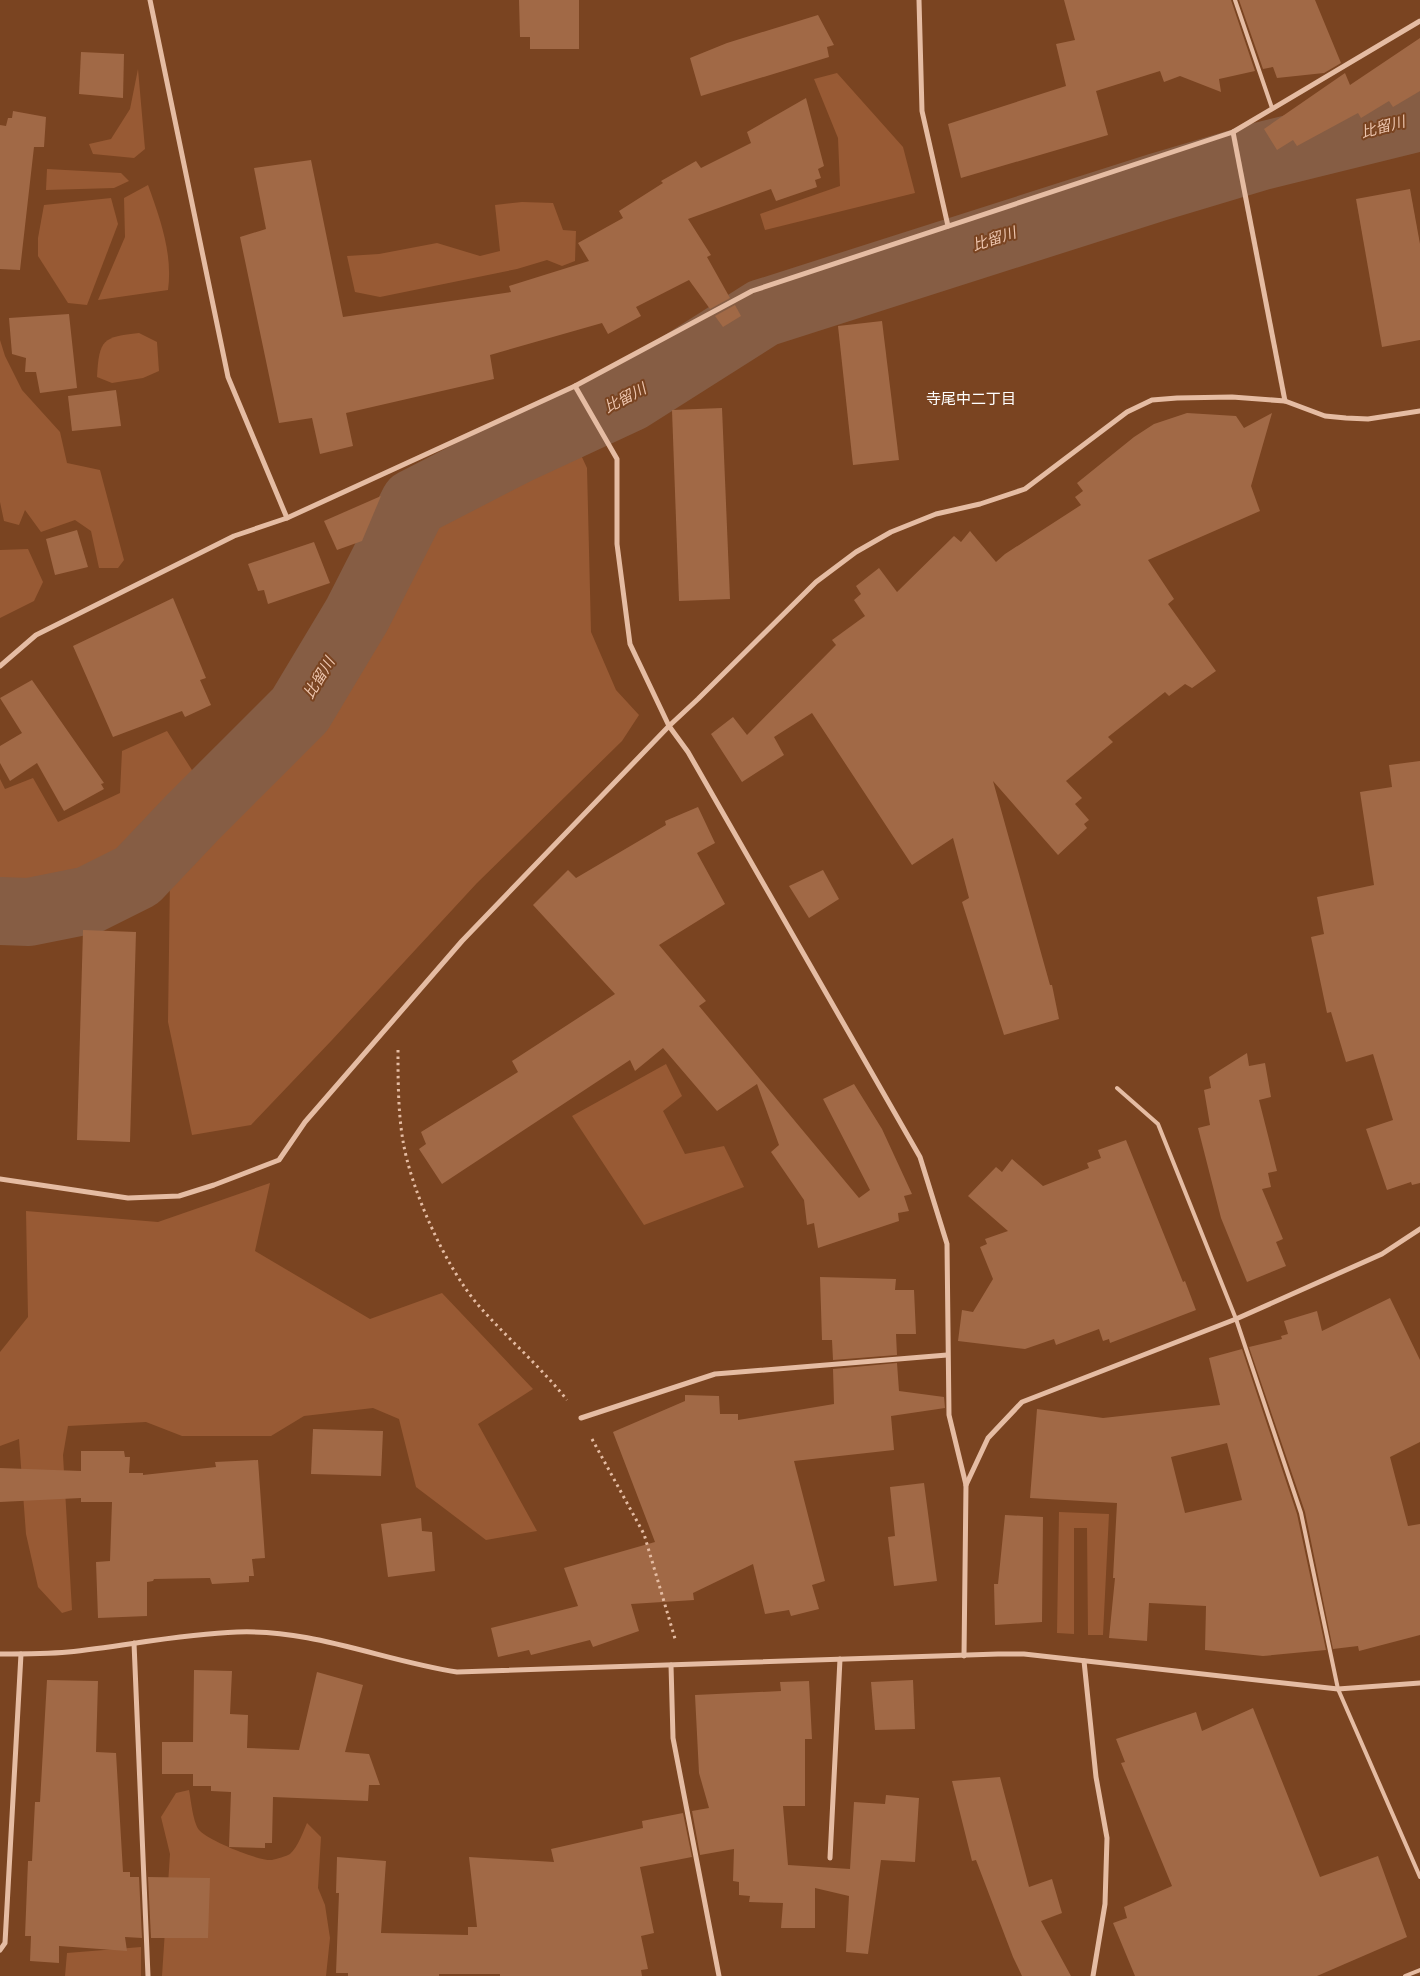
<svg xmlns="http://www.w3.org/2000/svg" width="1420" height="1976" font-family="Cabin,'Noto Sans JP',sans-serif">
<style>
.green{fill:#985a34}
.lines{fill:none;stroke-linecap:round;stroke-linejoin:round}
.river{stroke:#865d44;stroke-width:68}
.building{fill:#a16946;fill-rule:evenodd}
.path{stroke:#e5bca3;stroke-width:3;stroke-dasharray:2.5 4;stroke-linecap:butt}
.service{stroke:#e5bca3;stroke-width:4}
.minor{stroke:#e5bca3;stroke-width:5}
.labels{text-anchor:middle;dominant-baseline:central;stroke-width:4;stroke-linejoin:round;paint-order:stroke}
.water-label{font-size:15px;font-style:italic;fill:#edc5ae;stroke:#7a4421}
.neighbourhood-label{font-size:15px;fill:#fff;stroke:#7a4421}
</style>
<rect width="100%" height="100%" fill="#7a4421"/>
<g class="green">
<path d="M 138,69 L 145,149 L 134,158 L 93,154 L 89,144 L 111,139 L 130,109 Z"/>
<path d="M 837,73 L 903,147 L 915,193 L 765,230 L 760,214 L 840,186 L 838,138 L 814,79 Z"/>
<path d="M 47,169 L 121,173 L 129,181 L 114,188 L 46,190 Z"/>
<path d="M 148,185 C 160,218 173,254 168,290 L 98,300 L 125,237 L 124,198 Z"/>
<path d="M 111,198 L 118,224 L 87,305 L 68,303 L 38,256 L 38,238 L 44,205 Z"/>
<path d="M 522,202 L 553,203 L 563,230 L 576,231 L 575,261 L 562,266 L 547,260 L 517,269 L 380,297 L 355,292 L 347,256 L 379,254 L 437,243 L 480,256 L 500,251 L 495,205 Z"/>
<path d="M 139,333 L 157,342 L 159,371 L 143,378 L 112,383 L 97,377 C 99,339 103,337 139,333 Z"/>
<path d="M 0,340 L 5,356 L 22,390 L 60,432 L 67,463 L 100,470 L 124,560 L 118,568 L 99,568 L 91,531 L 75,520 L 41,532 L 25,510 L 19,525 L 4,521 L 0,502 Z"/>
<path d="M 575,442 L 587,468 L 591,632 L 616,690 L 639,715 L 622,741 L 477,883 L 332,1040 L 251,1125 L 192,1135 L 168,1022 L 170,879 L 217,805 L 307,718 L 424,511 Z"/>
<path d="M 28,549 L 43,582 L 34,601 L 0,618 L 0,550 Z"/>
<path d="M 167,731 L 199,781 L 136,866 L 89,892 L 29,906 L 0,905 L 0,779 L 5,789 L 33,778 L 58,822 L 120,793 L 122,751 Z"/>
<path d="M 666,1064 L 682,1096 L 663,1111 L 685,1154 L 724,1146 L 744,1187 L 644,1225 L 572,1116 Z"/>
<path d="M 270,1183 L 255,1251 L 370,1319 L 442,1293 L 533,1389 L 478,1424 L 537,1531 L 486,1540 L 416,1487 L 399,1419 L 373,1408 L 304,1416 L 271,1436 L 182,1436 L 146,1422 L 68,1426 L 63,1455 L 72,1610 L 62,1613 L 38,1587 L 26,1534 L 19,1439 L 0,1446 L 0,1352 L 28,1317 L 26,1211 L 158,1222 Z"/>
<path d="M 1059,1512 L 1109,1514 L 1103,1635 L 1088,1635 L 1087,1528 L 1074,1528 L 1074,1634 L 1057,1633 Z"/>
<path d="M 189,1790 C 191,1800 193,1824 200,1831 C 210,1841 258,1861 272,1860 C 276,1859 287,1856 290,1854 C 298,1847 303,1832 307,1823 L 321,1837 L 318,1888 L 325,1905 L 330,1938 L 326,1976 L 162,1976 L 170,1854 L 161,1817 L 176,1793 Z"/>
<path d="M 141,1947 L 141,1976 L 65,1976 L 67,1953 Z"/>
</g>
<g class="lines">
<path class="river" d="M 0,911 L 29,912 L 89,900 L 137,876 L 192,818 L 300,710 L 357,615 L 414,503 L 515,451 L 629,398 L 763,313 L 1158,187 L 1262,156 L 1420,117"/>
</g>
<g class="building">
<path d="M 519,0 L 579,0 L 579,49 L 530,49 L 530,37 L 520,37 Z"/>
<path d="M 1064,0 L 1231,0 L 1255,71 L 1219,79 L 1221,92 L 1180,76 L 1164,82 L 1160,71 L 1096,91 L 1108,135 L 961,178 L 948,124 L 1066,86 L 1056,44 L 1075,40 Z"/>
<path d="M 1239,0 L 1315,0 L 1341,63 L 1324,73 L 1277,78 L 1273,67 L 1263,69 Z"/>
<path d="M 818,15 L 834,45 L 827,47 L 829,57 L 701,96 L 690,58 L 727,43 Z"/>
<path d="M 1420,38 L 1420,91 L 1393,107 L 1389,101 L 1361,118 L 1358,113 L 1297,146 L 1293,140 L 1277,150 L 1264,129 L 1345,73 L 1350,85 Z"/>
<path d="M 81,52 L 124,54 L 123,98 L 79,94 Z"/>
<path d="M 806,98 L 824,166 L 818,169 L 821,178 L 815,180 L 817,187 L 776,201 L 771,189 L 688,219 L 711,255 L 707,257 L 730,298 L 710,309 L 689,280 L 636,307 L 641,316 L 608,334 L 602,323 L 490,355 L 494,379 L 346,413 L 353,446 L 320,454 L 312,418 L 279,423 L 240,237 L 266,229 L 254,168 L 311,160 L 343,317 L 511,292 L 509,286 L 589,261 L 578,243 L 623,218 L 619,211 L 663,183 L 661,181 L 696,161 L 701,168 L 751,143 L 747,132 Z"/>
<path d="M 13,111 L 46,117 L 44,147 L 34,147 L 20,270 L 0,269 L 0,125 L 6,126 L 8,118 L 12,118 Z"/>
<path d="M 1410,189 L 1420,244 L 1420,340 L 1382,347 L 1356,199 Z"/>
<path d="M 735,305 L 741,316 L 723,327 L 715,316 Z"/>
<path d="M 69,314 L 77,388 L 40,393 L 36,372 L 25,372 L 26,358 L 12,354 L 9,318 Z"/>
<path d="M 882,321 L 899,460 L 853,465 L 838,326 Z"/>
<path d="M 116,390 L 121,426 L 72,431 L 68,396 Z"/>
<path d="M 722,408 L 730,599 L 679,601 L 672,410 Z"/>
<path d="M 1187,413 L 1236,416 L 1244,428 L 1272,413 L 1251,486 L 1260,511 L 1148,560 L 1174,599 L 1168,604 L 1216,671 L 1192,688 L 1185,684 L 1169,696 L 1165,692 L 1108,737 L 1113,742 L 1066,781 L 1082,798 L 1075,804 L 1089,820 L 1084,824 L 1087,828 L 1058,855 L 993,781 L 1050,985 L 1052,985 L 1059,1019 L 1004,1035 L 962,902 L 969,898 L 953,838 L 912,865 L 812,713 L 774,737 L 784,755 L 742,782 L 711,734 L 733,717 L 747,735 L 836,645 L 832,640 L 865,616 L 854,600 L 861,594 L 856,586 L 879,568 L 897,592 L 954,536 L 961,542 L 970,531 L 996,562 L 1005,554 L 1081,505 L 1075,497 L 1083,491 L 1077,483 L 1134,437 L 1154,424 Z"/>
<path d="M 381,496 L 362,541 L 337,550 L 324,521 Z"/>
<path d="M 77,530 L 88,567 L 55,575 L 46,539 Z"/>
<path d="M 314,542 L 330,583 L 268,604 L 264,590 L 258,591 L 248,564 Z"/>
<path d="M 173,598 L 206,678 L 200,680 L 211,705 L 185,717 L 182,711 L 113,737 L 73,646 Z"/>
<path d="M 32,680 L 104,783 L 101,784 L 104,789 L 64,811 L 37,763 L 10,781 L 0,763 L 0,746 L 22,733 L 0,698 Z"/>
<path d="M 1420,761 L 1420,1183 L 1412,1185 L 1411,1182 L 1387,1190 L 1366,1129 L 1393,1120 L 1373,1054 L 1346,1062 L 1331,1012 L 1327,1013 L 1311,937 L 1324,934 L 1317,897 L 1374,885 L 1360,792 L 1392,787 L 1389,765 Z"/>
<path d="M 698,807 L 715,843 L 697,853 L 725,904 L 659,945 L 706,1001 L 699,1006 L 859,1198 L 870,1190 L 823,1099 L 854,1084 L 882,1129 L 912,1194 L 904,1196 L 909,1211 L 898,1213 L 899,1221 L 818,1248 L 814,1223 L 807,1225 L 804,1200 L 771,1152 L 779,1145 L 757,1084 L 717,1111 L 663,1048 L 635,1071 L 630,1060 L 442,1184 L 419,1149 L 426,1144 L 421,1132 L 518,1072 L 512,1061 L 615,994 L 533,905 L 568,870 L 576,878 L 666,825 L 665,821 Z"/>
<path d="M 823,870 L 839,899 L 809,918 L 789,886 Z"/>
<path d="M 83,930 L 136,932 L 130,1142 L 77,1140 Z"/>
<path d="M 1247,1053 L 1249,1066 L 1265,1063 L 1271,1097 L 1259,1100 L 1277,1171 L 1268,1173 L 1271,1187 L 1262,1189 L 1283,1239 L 1276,1242 L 1286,1266 L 1247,1282 L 1221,1218 L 1198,1128 L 1210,1125 L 1204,1090 L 1211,1088 L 1209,1077 Z"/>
<path d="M 1126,1140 L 1183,1282 L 1185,1281 L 1196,1310 L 1110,1343 L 1109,1339 L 1103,1341 L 1099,1329 L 1056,1345 L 1054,1339 L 1025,1349 L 958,1341 L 962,1310 L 973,1312 L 993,1279 L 980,1247 L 987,1244 L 985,1239 L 1008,1231 L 968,1196 L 996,1167 L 1002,1172 L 1012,1159 L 1043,1186 L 1089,1168 L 1087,1163 L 1101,1158 L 1098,1150 Z"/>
<path d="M 820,1277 L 896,1279 L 895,1290 L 914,1290 L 916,1334 L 896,1334 L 897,1355 L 833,1360 L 832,1340 L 822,1340 Z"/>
<path d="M 1390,1298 L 1420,1360 L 1420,1442 L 1390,1457 L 1408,1526 L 1420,1524 L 1420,1635 L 1359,1651 L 1358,1646 L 1333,1649 L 1305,1512 L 1249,1347 L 1282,1339 L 1281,1336 L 1288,1334 L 1284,1321 L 1317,1311 L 1322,1331 Z"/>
<path d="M 1242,1349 L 1297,1514 L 1326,1650 L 1263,1656 L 1205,1650 L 1206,1606 L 1149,1603 L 1147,1641 L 1109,1638 L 1115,1578 L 1113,1578 L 1117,1503 L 1030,1498 L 1037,1409 L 1103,1418 L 1220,1405 L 1209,1358 ZM 1227,1443 L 1242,1500 L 1185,1513 L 1171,1457 Z"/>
<path d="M 897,1363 L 899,1391 L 944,1397 L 945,1408 L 891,1416 L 894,1450 L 794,1461 L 825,1581 L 812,1585 L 819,1609 L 791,1616 L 789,1610 L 765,1614 L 753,1564 L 693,1593 L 694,1600 L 631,1604 L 639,1631 L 593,1647 L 590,1640 L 531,1655 L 529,1650 L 498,1657 L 491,1628 L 578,1606 L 564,1568 L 655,1542 L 613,1432 L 685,1401 L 685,1395 L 719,1396 L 720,1414 L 738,1414 L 738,1420 L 834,1404 L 833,1369 Z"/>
<path d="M 313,1429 L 383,1431 L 381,1476 L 311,1474 Z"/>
<path d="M 81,1451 L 124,1451 L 125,1457 L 130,1457 L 129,1473 L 143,1473 L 143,1475 L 216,1467 L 215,1462 L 258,1460 L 265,1558 L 252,1559 L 254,1576 L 249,1576 L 249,1582 L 212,1584 L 210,1578 L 154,1579 L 153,1581 L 147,1582 L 147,1616 L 98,1618 L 96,1562 L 110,1561 L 112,1502 L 81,1502 L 81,1498 L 0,1502 L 0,1468 L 81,1471 Z"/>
<path d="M 924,1483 L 937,1581 L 894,1586 L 888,1537 L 895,1536 L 890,1487 Z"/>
<path d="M 1005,1515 L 1043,1517 L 1042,1622 L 995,1625 L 994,1584 L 998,1584 Z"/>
<path d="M 421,1518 L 422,1531 L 432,1532 L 435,1571 L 388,1577 L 381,1524 Z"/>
<path d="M 194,1670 L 232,1671 L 230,1714 L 248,1715 L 247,1748 L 299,1750 L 317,1672 L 363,1685 L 345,1752 L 369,1754 L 380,1785 L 369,1785 L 368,1801 L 273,1797 L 272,1843 L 265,1843 L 265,1848 L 229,1847 L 231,1792 L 211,1791 L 211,1786 L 193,1786 L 193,1774 L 162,1774 L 162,1742 L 193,1742 Z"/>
<path d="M 47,1680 L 98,1681 L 96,1752 L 116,1753 L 123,1872 L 130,1872 L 130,1877 L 139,1877 L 142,1938 L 125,1937 L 127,1951 L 59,1946 L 59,1963 L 30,1961 L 31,1936 L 25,1936 L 28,1861 L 32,1861 L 35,1802 L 40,1802 Z"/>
<path d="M 913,1680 L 915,1729 L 875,1730 L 871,1682 Z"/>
<path d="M 809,1681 L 812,1739 L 805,1739 L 805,1806 L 783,1806 L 788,1865 L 850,1869 L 854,1802 L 885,1804 L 886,1795 L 919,1798 L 915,1862 L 881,1860 L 868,1954 L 846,1952 L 849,1896 L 815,1888 L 815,1928 L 781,1928 L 783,1903 L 749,1902 L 750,1896 L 739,1895 L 739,1882 L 733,1881 L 734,1849 L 700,1855 L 692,1811 L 709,1808 L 699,1773 L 695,1695 L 781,1691 L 780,1682 Z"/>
<path d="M 1253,1708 L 1320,1877 L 1378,1856 L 1407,1937 L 1317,1976 L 1135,1976 L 1113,1923 L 1127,1918 L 1124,1907 L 1172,1886 L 1121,1763 L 1125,1762 L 1116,1739 L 1196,1712 L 1202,1731 Z"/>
<path d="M 1000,1777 L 1029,1887 L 1052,1879 L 1062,1913 L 1041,1921 L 1071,1976 L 1022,1976 L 1013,1957 L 976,1860 L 972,1861 L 952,1781 Z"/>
<path d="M 683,1813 L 692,1857 L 640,1867 L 654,1933 L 641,1936 L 648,1969 L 641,1970 L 642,1976 L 500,1976 L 500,1974 L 439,1974 L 439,1976 L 348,1976 L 348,1973 L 336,1973 L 339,1893 L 336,1893 L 337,1857 L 386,1861 L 381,1933 L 468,1935 L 468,1927 L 477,1927 L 469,1857 L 554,1862 L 551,1849 L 643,1828 L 642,1821 Z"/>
<path d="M 148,1877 L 210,1878 L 208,1938 L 151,1938 Z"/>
</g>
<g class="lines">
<g class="path">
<path d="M 398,1050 C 398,1080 398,1112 403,1141 C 411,1190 446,1268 479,1306 C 507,1338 540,1366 567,1400"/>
<path d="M 592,1439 L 644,1534 L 676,1642"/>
</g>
<g class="service">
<path d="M 1235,0 L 1272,108"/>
<path d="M 1117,1088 L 1158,1124 L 1236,1319 L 1301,1513 L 1338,1689 L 1420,1877"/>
<path d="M 1405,1976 L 1420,1970"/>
</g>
<g class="minor">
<path d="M 150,0 L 228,377 L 287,518"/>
<path d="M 919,0 L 922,111 L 948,226"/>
<path d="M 1233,132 L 1285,401"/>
<path d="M 575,386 L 617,459 L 617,544 L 630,644 L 669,726 L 688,752 L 920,1157 L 947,1244 L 949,1415 L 966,1485 L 964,1656"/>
<path d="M 0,666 L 36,635 L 234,536 L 287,518 L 575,386 L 752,291 L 1233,132 L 1420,21"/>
<path d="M 0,1179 L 128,1198 L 179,1196 L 214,1185 L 279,1160 L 305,1122 L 462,941 L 669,726 L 698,699 L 816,582 L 856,552 L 891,532 L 936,514 L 980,504 L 1025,489 L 1127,412 L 1152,400 L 1177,398 L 1232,397 L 1285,401 L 1325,416 L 1346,418 L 1368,419 L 1420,411"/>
<path d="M 581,1418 L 715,1374 L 947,1355"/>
<path d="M 966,1485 L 988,1438 L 1022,1402 L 1236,1319 L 1382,1254 L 1420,1229"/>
<path d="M 134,1643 L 148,1976"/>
<path d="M 0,1654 C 23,1654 46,1654 68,1652 C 125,1646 181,1634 237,1632 C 313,1629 384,1661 457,1672 L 998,1654 L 1024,1654 L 1338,1689 L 1420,1683"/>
<path d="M 1084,1661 L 1096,1777 L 1107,1838 L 1105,1904 L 1093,1976"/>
<path d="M 671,1665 L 673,1738 L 719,1976"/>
<path d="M 830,1858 L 840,1659"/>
<path d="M 0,1950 L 5,1943 L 21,1654"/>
</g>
</g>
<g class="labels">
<g class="water-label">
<text transform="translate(1383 127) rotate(-15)">比留川</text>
<text transform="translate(994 239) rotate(-18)">比留川</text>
<text transform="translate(625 398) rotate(-28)">比留川</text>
<text transform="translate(319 678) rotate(-59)">比留川</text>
</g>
<g class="neighbourhood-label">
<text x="971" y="399">寺尾中二丁目</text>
</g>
</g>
</svg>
